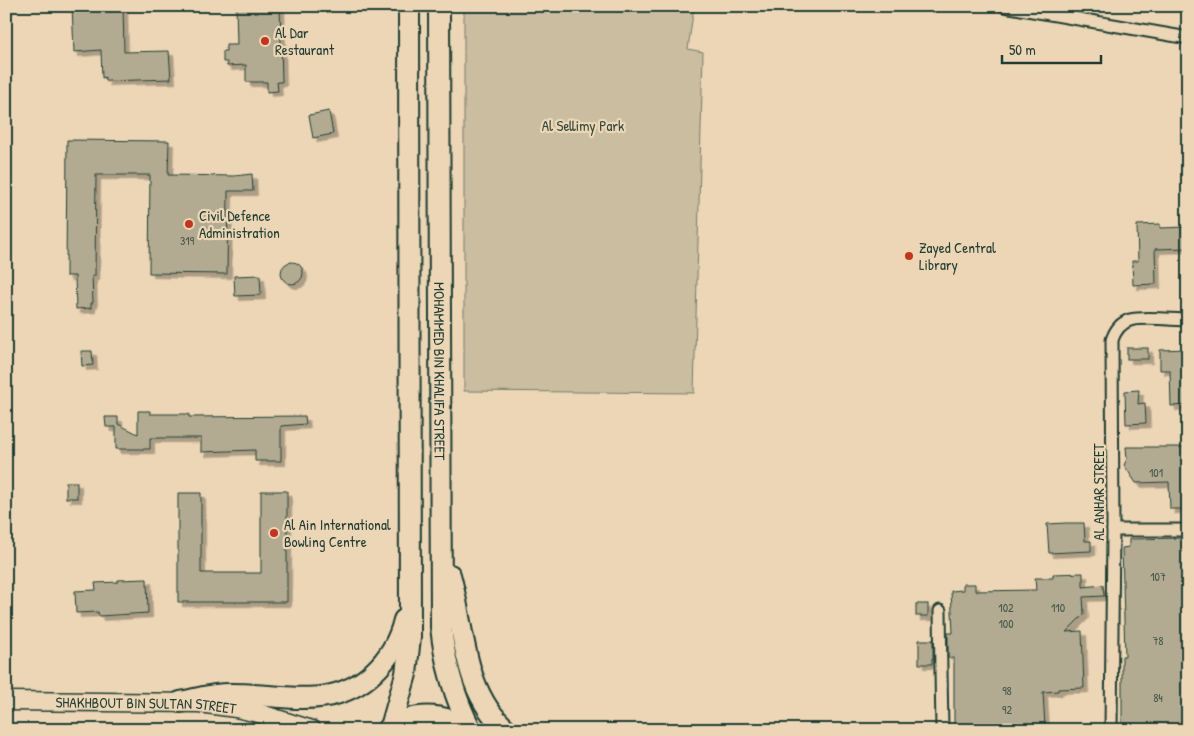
<svg xmlns="http://www.w3.org/2000/svg" width="1194" height="736" font-family="'Patrick Hand',sans-serif">
<style>
.green{fill:#cabda0;stroke:#747d6a}
.building{fill:#b3ab91;stroke:#1f3d34;filter:url(#shadow)}
.lines{fill:none;stroke-linecap:round;stroke-linejoin:round}
.street-casing{stroke:#1f3d34;stroke-width:15}
.primary-casing{stroke:#1f3d34;stroke-width:21}
.highway-casing{stroke:#1f3d34;stroke-width:24}
.street{stroke:#ecd6b5;stroke-width:11}
.primary{stroke:#ecd6b5;stroke-width:18}
.highway{stroke:#ecd6b5;stroke-width:20}
.poi-dot{fill:#c8321e;stroke:#ecd6b5;stroke-width:2}
.labels{text-anchor:middle;dominant-baseline:central;stroke-width:4.5;stroke-linejoin:round;paint-order:stroke}
.number-label{font-size:12px;fill:#44584b}
.poi-label{font-size:15px;fill:#1f3d34;stroke:#ecd6b5;text-anchor:start}
.park-label{font-size:15px;fill:#304a3f;stroke:#ecd6b5}
.street-label{font-size:15px;fill:#1f3d34;stroke:#ecd6b5}
</style>
<defs>
<filter id="shadow"><feDropShadow dx="4.5" dy="4.5" stdDeviation="0" flood-color="#0004"/></filter>
</defs>
<rect width="100%" height="100%" fill="#ecd6b5"/>
<filter id="ink" filterUnits="userSpaceOnUse"><feTurbulence type="fractalNoise" baseFrequency=".02" numOctaves="2"/><feDisplacementMap in="SourceGraphic" scale="10" xChannelSelector="R" yChannelSelector="G"/><feConvolveMatrix kernelMatrix="1 2 1 2 8 2 1 2 1" color-interpolation-filters="sRGB"/></filter>
<g filter="url(#ink)">
<path class="green" d="M 464,6 L 694,6 L 688,49 L 703,52 L 694,393 L 464,391 Z"/>
<g class="building">
<path d="M 72,6 L 123,6 L 124,52 L 169,51 L 171,79 L 105,81 L 105,77 L 102,78 L 101,50 L 74,52 Z"/>
<path d="M 236,6 L 280,6 L 282,82 L 277,82 L 278,91 L 267,92 L 267,82 L 246,82 L 246,65 L 227,66 L 227,62 L 223,62 L 223,51 L 226,51 L 226,45 L 237,45 Z"/>
<path d="M 329,111 L 333,134 L 313,138 L 309,115 Z"/>
<path d="M 67,140 L 169,141 L 168,175 L 234,176 L 252,174 L 253,191 L 228,191 L 227,274 L 149,273 L 150,175 L 96,175 L 95,276 L 92,276 L 93,303 L 91,303 L 91,308 L 76,309 L 75,276 L 66,276 Z"/>
<path d="M 1160,224 L 1160,228 L 1188,227 L 1188,248 L 1155,249 L 1156,284 L 1133,285 L 1132,261 L 1138,261 L 1137,225 Z"/>
<circle cx="292" cy="273" r="11"/>
<path d="M 260,275 L 261,295 L 235,296 L 234,276 Z"/>
<rect x="1127" y="348" width="21" height="11"/>
<path d="M 1188,349 L 1188,405 L 1171,406 L 1170,370 L 1160,370 L 1160,350 Z"/>
<path d="M 81,351 L 92,351 L 93,365 L 82,366 Z"/>
<path d="M 1139,390 L 1138,404 L 1145,403 L 1146,423 L 1126,424 L 1125,391 Z"/>
<path d="M 138,411 L 150,411 L 150,414 L 189,414 L 189,417 L 305,416 L 306,424 L 281,426 L 281,461 L 255,461 L 255,450 L 201,452 L 201,438 L 150,438 L 150,449 L 116,449 L 116,427 L 106,427 L 105,417 L 118,417 L 118,424 L 138,434 Z"/>
<path d="M 1126,447 L 1188,447 L 1188,509 L 1170,509 L 1169,482 L 1136,483 L 1124,465 L 1127,459 Z"/>
<rect x="66" y="482" width="11" height="16"/>
<path d="M 261,491 L 287,491 L 287,602 L 178,602 L 178,493 L 201,493 L 201,573 L 261,573 Z"/>
<path d="M 1066,523 L 1084,523 L 1085,541 L 1091,541 L 1091,551 L 1049,553 L 1047,524 Z"/>
<path d="M 1188,538 L 1188,598 L 1185,598 L 1185,650 L 1188,650 L 1188,686 L 1185,686 L 1185,730 L 1122,730 L 1122,656 L 1125,656 L 1122,548 L 1129,547 L 1129,539 Z"/>
<path d="M 1083,573 L 1083,587 L 1103,585 L 1104,596 L 1083,597 L 1084,614 L 1066,632 L 1082,631 L 1084,688 L 1058,689 L 1058,691 L 1043,692 L 1045,727 L 954,730 L 954,658 L 948,658 L 948,633 L 953,633 L 951,591 L 963,590 L 963,584 L 975,584 L 975,591 L 1036,590 L 1035,578 L 1053,578 L 1053,574 Z"/>
<path d="M 147,579 L 148,613 L 99,616 L 98,612 L 76,613 L 75,591 L 96,590 L 95,583 L 118,582 L 118,580 Z"/>
<rect x="916" y="604" width="12" height="12"/>
<path d="M 919,640 L 933,640 L 933,658 L 932,658 L 932,664 L 919,664 Z"/>
</g>
<g class="lines">
<g class="street-casing">
<g id="street">
<path d="M 1004,6 L 1188,38"/>
<path d="M 1113,530 L 1188,530"/>
<path d="M 940,611 L 942,730"/>
<path d="M 1111,730 L 1113,530 L 1112,340 C 1115,331 1120,323 1130,320 C 1144,316 1173,320 1188,320"/>
</g>
</g>
<g class="primary-casing">
<g id="primary">
<path id="s1" d="M 6,701 L 199,703 L 236,708 L 258,713 L 312,730"/>
</g>
</g>
<g class="highway-casing">
<g id="highway">
<path id="s2" d="M 439,6 L 441,627 C 445,664 454,697 471,730"/>
<path d="M 450,575 C 465,628 462,692 507,730"/>
<path d="M 180,702 C 196,699 212,694 229,694 C 280,693 331,713 374,672 C 390,657 399,641 404,620"/>
<path d="M 391,727 L 406,674 L 410,637 L 409,6"/>
<path d="M 387,730 C 411,712 444,712 469,730"/>
</g>
</g>
<use href="#street" class="street"/>
<use href="#primary" class="primary"/>
<use href="#highway" class="highway"/>
</g>
</g>
<g class="poi-dot">
<circle cx="265" cy="41" r="5"/>
<circle cx="189" cy="224" r="5"/>
<circle cx="909" cy="256" r="5"/>
<circle cx="274" cy="533" r="5"/>
</g>
<g class="labels">
<g class="number-label">
<text x="187" y="240">319</text>
<text x="1156" y="472">101</text>
<text x="1158" y="576">107</text>
<text x="1006" y="607">102</text>
<text x="1058" y="607">110</text>
<text x="1006" y="623">100</text>
<text x="1158" y="640">78</text>
<text x="1007" y="690">98</text>
<text x="1158" y="697">84</text>
<text x="1007" y="709">92</text>
</g>
<g class="poi-label">
<text x="275" y="32">Al Dar<tspan x="275" dy="17">Restaurant</tspan></text>
<text x="199" y="215">Civil Defence<tspan x="199" dy="17">Administration</tspan></text>
<text x="919" y="247">Zayed Central<tspan x="919" dy="17">Library</tspan></text>
<text x="284" y="524">Al Ain International<tspan x="284" dy="17">Bowling Centre</tspan></text>
</g>
<g class="park-label">
<text x="583" y="125">Al Sellimy Park</text>
</g>
<g class="street-label">
<text stroke="none"><textPath href="#s2" startOffset="365">MOHAMMED BIN KHALIFA STREET</textPath></text>
<text transform="translate(1098 492) rotate(-90)">AL ANHAR STREET</text>
<text stroke="none"><textPath href="#s1" startOffset="140">SHAKHBOUT BIN SULTAN STREET</textPath></text>
</g>
</g>
<rect width="1194" height="736" fill="none" stroke="#ecd6b5" stroke-width="25"/>
<rect x="12" y="12" width="1169" height="711" fill="none" stroke="#1f3d34" stroke-width="2" filter="url(#ink)"/>
<path d="M1002 55v8h99v-8" fill="none" stroke="#1f3d34" stroke-width="2.5"/>
<text x="1009" y="55" font-size="15" fill="#1f3d34" stroke="#ecd6b5" stroke-width="4" paint-order="stroke">50 m</text>
</svg>
